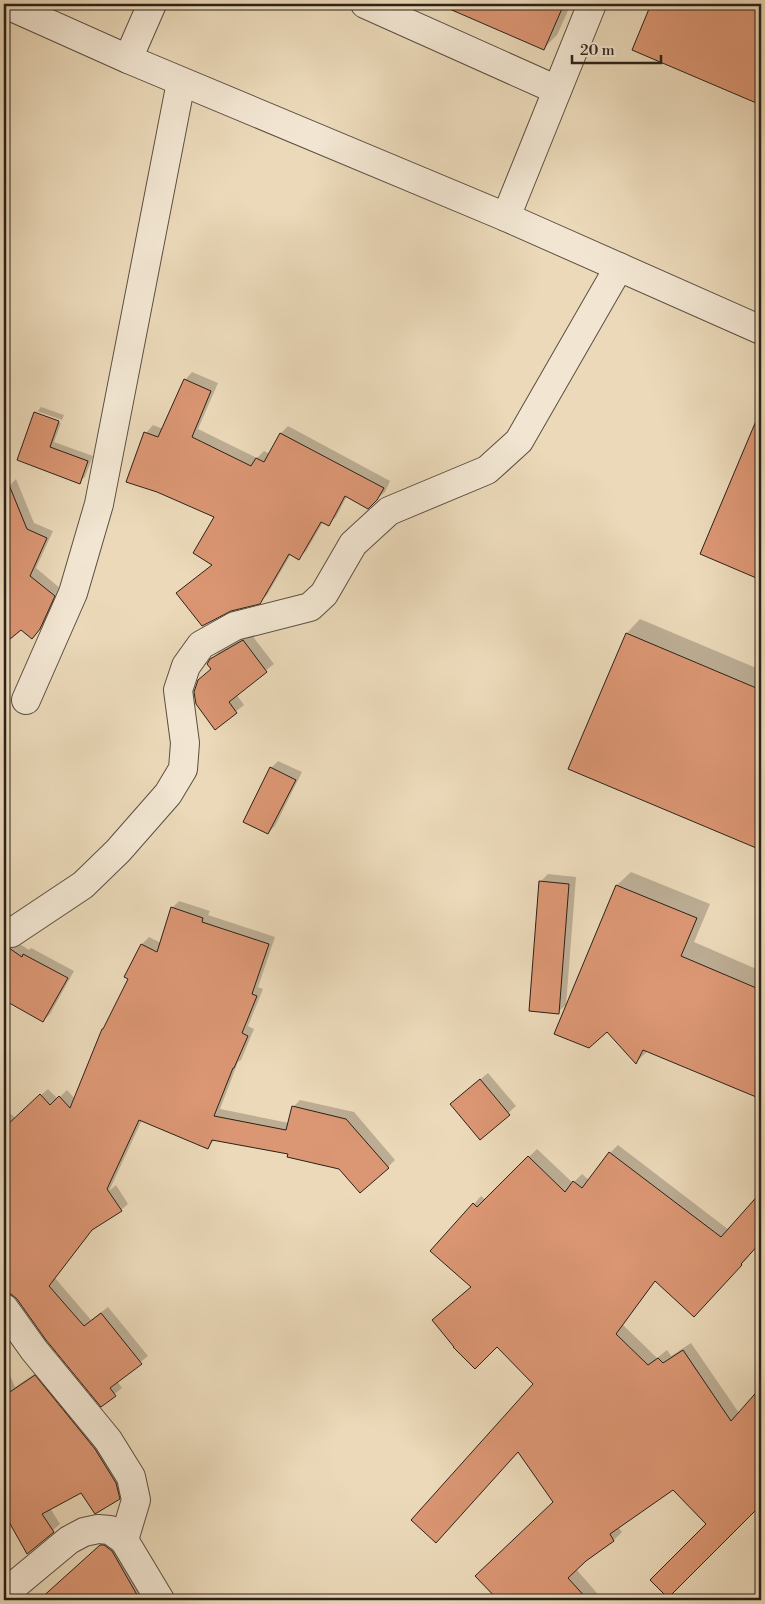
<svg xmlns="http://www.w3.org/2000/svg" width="765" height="1604" font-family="'Libre Bodoni',serif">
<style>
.shadow{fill:#0003}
.building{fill:#db9673;stroke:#2b2119}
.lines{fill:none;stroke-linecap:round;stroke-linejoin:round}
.street-casing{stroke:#5b4f41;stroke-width:30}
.street{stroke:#f2e6d2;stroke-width:28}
</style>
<rect width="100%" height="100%" fill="#ebd9b9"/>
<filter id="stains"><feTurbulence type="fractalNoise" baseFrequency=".004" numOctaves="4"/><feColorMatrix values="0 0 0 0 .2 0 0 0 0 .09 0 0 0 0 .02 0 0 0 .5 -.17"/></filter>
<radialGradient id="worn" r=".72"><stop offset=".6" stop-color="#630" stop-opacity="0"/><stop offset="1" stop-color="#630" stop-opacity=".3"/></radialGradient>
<g class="shadow">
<path d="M 441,4 L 571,4 L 557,35 L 543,49 Z"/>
<path d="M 653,4 L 761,4 L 761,104 L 633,49 Z"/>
<path d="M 192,372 L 218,383 L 198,429 L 257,458 L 264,451 L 270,454 L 281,433 L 288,426 L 390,481 L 385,492 L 368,507 L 347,496 L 336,517 L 328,524 L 323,522 L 306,551 L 299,558 L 291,554 L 267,595 L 259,602 L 178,593 L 213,564 L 216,517 L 146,433 L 153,425 L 163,429 L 185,380 Z"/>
<path d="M 41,407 L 64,415 L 62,420 L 37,411 L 37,414 L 61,423 L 54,442 L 93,456 L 85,477 L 79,482 L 19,459 L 36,413 Z"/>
<path d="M 761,426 L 761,579 L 702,554 L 750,437 Z"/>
<path d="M 16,479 L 34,523 L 53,531 L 36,568 L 61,589 L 47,620 L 38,631 L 21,629 L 4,643 L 4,502 L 10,485 Z"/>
<path d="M 640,619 L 761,670 L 761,849 L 569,768 L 627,633 Z"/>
<path d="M 251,634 L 274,664 L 236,694 L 244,705 L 215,728 L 211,660 L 219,652 Z"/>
<path d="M 278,761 L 302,772 L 275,826 L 268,833 L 271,768 Z"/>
<path d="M 631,872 L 710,904 L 694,942 L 761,971 L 761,1097 L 648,1051 L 636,1062 L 608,1031 L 556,1033 L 617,885 Z"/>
<path d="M 548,874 L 576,877 L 566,1005 L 558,1012 L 540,882 Z"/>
<path d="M 179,901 L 210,911 L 208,915 L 275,937 L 258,987 L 263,989 L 248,1026 L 254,1029 L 241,1060 L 238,1062 L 220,1109 L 289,1123 L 293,1107 L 300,1100 L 354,1112 L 395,1160 L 388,1167 L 340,1168 L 290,1153 L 215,1139 L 208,1148 L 142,1120 L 109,1191 L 116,1185 L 128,1204 L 121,1210 L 94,1227 L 55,1278 L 91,1320 L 108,1307 L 148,1356 L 117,1381 L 122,1388 L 101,1405 L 18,1298 L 4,1288 L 4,1282 L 91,1177 L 4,1232 L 4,1176 L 7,1175 L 4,1172 L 4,1109 L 16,1118 L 48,1089 L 58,1099 L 67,1090 L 75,1099 L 106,1026 L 130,978 L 126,976 L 142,944 L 149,937 L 161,943 L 172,908 Z"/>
<path d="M 7,936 L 29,950 L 31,948 L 74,971 L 50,1014 L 43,1021 L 4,999 L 4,939 Z"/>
<path d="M 488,1073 L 516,1106 L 481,1138 L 459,1097 Z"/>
<path d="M 618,1145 L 729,1230 L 761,1195 L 761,1241 L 748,1255 L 749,1256 L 702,1307 L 656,1280 L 623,1325 L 657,1358 L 667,1350 L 671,1356 L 691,1343 L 739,1413 L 761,1389 L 761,1504 L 668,1596 L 708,1524 L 673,1488 L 618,1527 L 622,1532 L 614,1540 L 585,1560 L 576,1569 L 603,1600 L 500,1600 L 477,1576 L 554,1502 L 535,1384 L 497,1345 L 433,1320 L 472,1286 L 474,1204 L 481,1196 L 486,1200 L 537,1149 L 573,1183 L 582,1174 L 589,1180 L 610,1153 Z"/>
<path d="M 7,1368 L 15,1387 L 42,1369 L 102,1442 L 126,1491 L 119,1498 L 82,1491 L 50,1508 L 60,1524 L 28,1552 L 4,1511 L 4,1369 Z"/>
<path d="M 108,1538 L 151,1600 L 40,1600 Z"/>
</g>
<g class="building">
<path d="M 438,4 L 564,4 L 544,50 Z"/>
<path d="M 651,4 L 761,4 L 761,105 L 632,50 Z"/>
<path d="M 184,379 L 211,391 L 192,437 L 251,466 L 256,458 L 264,462 L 280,433 L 384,488 L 377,500 L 368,509 L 345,496 L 329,526 L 321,522 L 299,560 L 289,554 L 260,604 L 231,611 L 202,626 L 176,593 L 212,565 L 193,553 L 214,517 L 157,492 L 126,482 L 144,432 L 158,437 Z"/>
<path d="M 761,409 L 761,580 L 700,554 Z"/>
<path d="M 34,412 L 59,421 L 50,447 L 88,461 L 80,484 L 17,460 Z"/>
<path d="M 4,475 L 5,475 L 27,529 L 47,538 L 30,576 L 55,596 L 40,629 L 32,639 L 21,630 L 4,644 Z"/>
<path d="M 626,633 L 761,690 L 761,850 L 568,769 Z"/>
<path d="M 243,640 L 267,672 L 229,702 L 237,713 L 215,730 L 196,704 L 194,692 L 198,680 L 211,669 L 207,664 L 210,659 Z"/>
<path d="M 270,767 L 296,780 L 268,834 L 243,822 Z"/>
<path d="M 539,881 L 569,884 L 559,1014 L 529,1011 Z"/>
<path d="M 616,885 L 697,918 L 681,956 L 761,990 L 761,1099 L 643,1050 L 636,1064 L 607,1032 L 589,1048 L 554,1034 Z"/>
<path d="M 171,907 L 203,918 L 202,922 L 269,944 L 252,994 L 257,996 L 242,1033 L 248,1036 L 234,1068 L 233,1068 L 214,1116 L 286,1130 L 292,1106 L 346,1119 L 389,1168 L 360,1193 L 339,1169 L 287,1157 L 288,1154 L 212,1140 L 208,1149 L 139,1120 L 107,1189 L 122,1211 L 92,1230 L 49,1286 L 84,1326 L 101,1313 L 142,1364 L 110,1388 L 116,1396 L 101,1407 L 46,1340 L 17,1299 L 11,1294 L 4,1293 L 4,1128 L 40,1094 L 50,1105 L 59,1096 L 70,1108 L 102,1029 L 103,1029 L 128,979 L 124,977 L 141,944 L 157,952 Z"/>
<path d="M 4,947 L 9,948 L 22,957 L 23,954 L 68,978 L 43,1022 L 4,1000 Z"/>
<path d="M 480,1079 L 510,1115 L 480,1140 L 450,1104 Z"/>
<path d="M 609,1152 L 721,1237 L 761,1192 L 761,1242 L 741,1264 L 742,1265 L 694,1317 L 655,1281 L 616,1334 L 648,1365 L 658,1358 L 663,1363 L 683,1350 L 731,1421 L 761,1387 L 761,1505 L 668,1598 L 650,1580 L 706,1524 L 673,1490 L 610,1534 L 614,1541 L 586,1561 L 568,1578 L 588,1600 L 498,1600 L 475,1576 L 553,1502 L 518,1452 L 436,1543 L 411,1520 L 533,1384 L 497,1347 L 475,1369 L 453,1347 L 454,1347 L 432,1320 L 471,1287 L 430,1251 L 473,1203 L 477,1207 L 528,1156 L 565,1192 L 573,1181 L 582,1188 Z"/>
<path d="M 35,1375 L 95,1449 L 116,1483 L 120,1499 L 95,1514 L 81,1493 L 42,1514 L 54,1532 L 27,1554 L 4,1513 L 4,1396 Z"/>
<path d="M 100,1545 L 104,1545 L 112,1551 L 140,1600 L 39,1600 Z"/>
</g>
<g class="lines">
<g class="street-casing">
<g id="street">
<path d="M 5,4 L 128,59 L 506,217 L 761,330"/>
<path d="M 365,4 L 557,90"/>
<path d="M 128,59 L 152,4"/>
<path d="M 506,217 L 592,4"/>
<path d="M 26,700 L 73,593 L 99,504 L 181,82"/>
<path d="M 11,933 L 83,885 L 118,851 L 168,794 L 183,769 L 185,743 L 178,690 L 186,666 L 201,645 L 235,626 L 310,607 L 324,594 L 353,544 L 389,511 L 487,470 L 519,441 L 619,267"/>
<path d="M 4,1308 L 34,1350 L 108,1440 L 131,1477 L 136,1500 L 124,1540"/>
<path d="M 4,1594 L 69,1540 L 84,1532 L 98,1529 L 110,1530 L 124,1540 L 160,1600"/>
</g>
</g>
<use href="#street" class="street"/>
</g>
<rect width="765" height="1604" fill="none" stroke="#ebd9b9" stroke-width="20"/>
<rect x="5" y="5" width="755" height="1594" fill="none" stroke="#2b2119" stroke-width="2.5"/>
<rect x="10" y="10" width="745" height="1584" fill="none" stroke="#2b2119"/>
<path d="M572 55v8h89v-8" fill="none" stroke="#2b2119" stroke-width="2.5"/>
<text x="580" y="55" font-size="15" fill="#2b2119" stroke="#f2e6d2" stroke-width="4" paint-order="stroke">20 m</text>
<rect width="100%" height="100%" filter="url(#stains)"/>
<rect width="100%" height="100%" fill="url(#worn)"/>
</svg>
